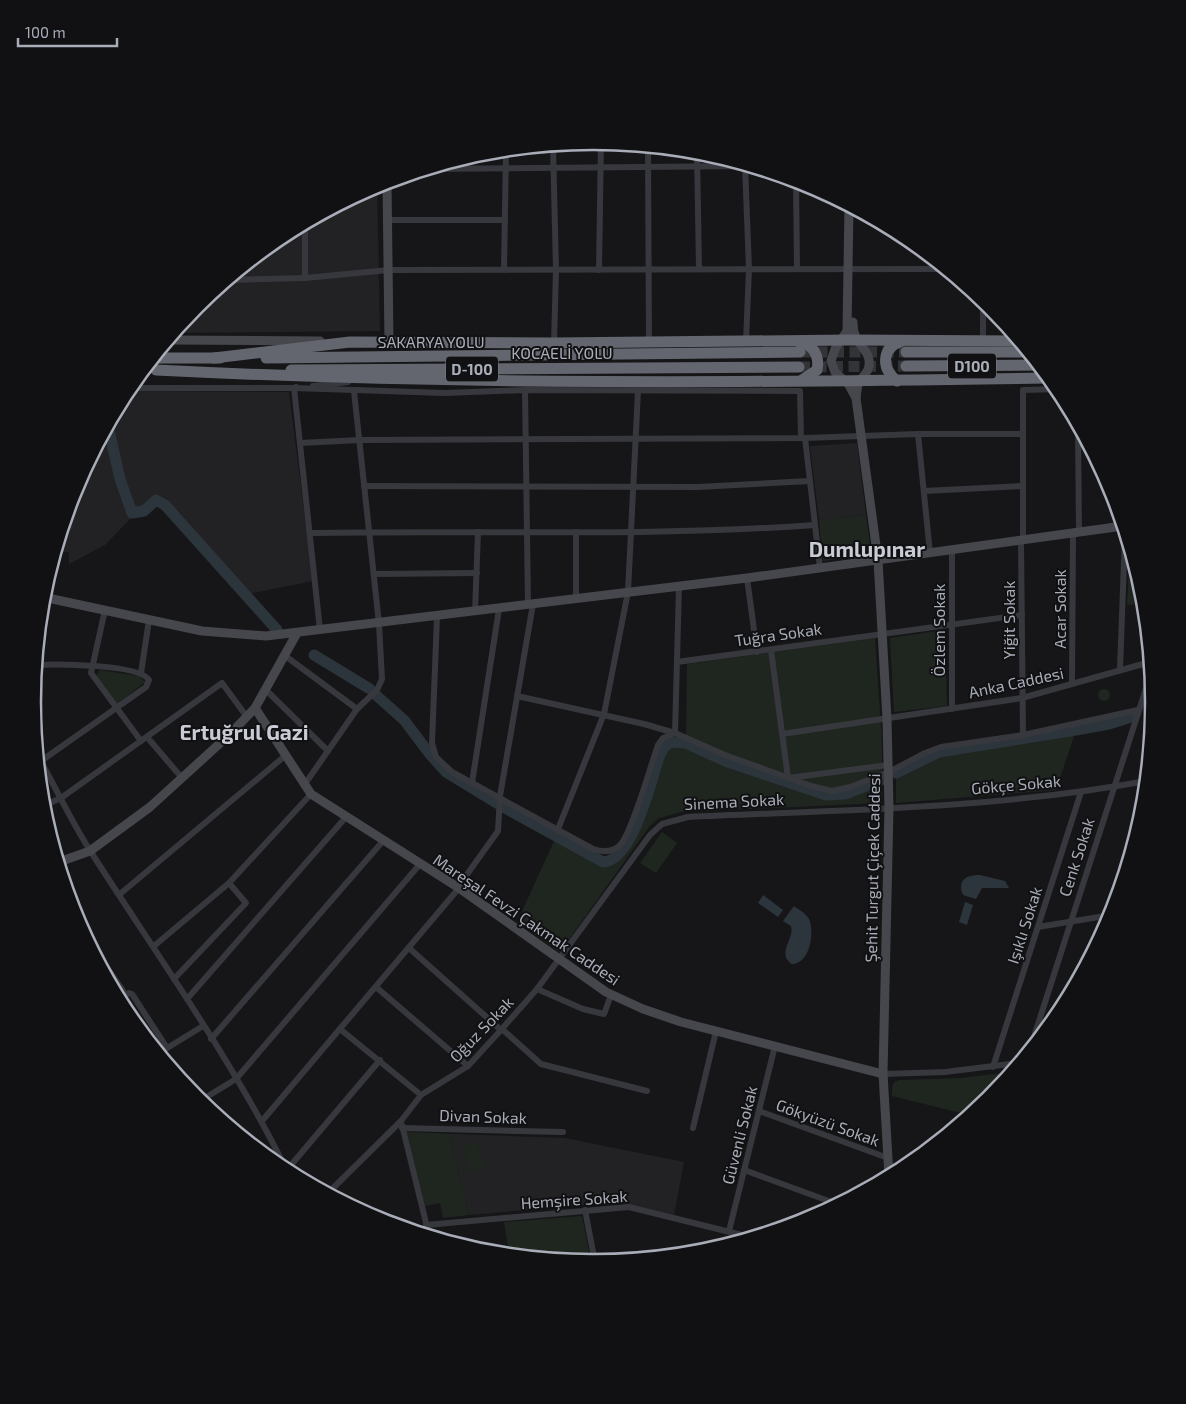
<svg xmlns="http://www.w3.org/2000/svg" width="1186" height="1404" font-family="'Exo 2',sans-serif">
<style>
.built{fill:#222225}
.green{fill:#1e261f}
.water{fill:#2c353c}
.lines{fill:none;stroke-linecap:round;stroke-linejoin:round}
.river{stroke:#2c353c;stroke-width:11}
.highway-tunnel{stroke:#333438;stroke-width:11;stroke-dasharray:11 5.5;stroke-linecap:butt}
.street{stroke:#37383d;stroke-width:6}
.secondary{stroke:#45474d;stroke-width:9}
.highway{stroke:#63666e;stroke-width:11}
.labels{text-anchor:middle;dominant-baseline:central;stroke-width:4;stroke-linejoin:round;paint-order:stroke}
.shield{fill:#111113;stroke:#7b7e86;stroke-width:1}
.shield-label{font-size:15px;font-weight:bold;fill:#a8adb8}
.street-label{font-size:16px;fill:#a8adb8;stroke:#111113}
.district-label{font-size:21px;font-weight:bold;fill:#c9ccd4;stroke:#111113}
.rim{fill:none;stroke:#a8adb8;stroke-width:2.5}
</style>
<rect width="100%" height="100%" fill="#161618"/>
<g class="built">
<path d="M 377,185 L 380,331 L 174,333 L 197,305 L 282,236 Z"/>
<path d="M 127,391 L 289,392 L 313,581 L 248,594 L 161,500 L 153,499 L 143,509 L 133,511 L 121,478 L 109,424 Z"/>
<path d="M 107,428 L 118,479 L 133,516 L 105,545 L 69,564 L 69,552 L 55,553 L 75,487 Z"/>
<path d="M 857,443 L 866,515 L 819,520 L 810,446 Z"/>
<path d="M 129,998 L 162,1047 L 157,1050 L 122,1004 Z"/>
<path d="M 456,1134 L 565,1138 L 684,1162 L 674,1215 L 628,1204 L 583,1205 L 469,1215 L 450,1139 Z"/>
</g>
<g class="green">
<path d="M 866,515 L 870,543 C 857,558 842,558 823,561 L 819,520 Z"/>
<path d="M 1130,550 L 1143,593 L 1144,604 L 1127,605 Z"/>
<path d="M 945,630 L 947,706 L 894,712 L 890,638 Z"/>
<path d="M 875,638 L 882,742 L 882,803 L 682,812 L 659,818 L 649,827 L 560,952 L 517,922 L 556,837 L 603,862 C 616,862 627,845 632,835 L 664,747 L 675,741 L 686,742 L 687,664 Z"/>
<path d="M 100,670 L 139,676 L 145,682 L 117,704 L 96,676 Z"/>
<circle cx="1104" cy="695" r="6"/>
<path d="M 1076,730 L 1056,790 L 896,803 L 896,773 L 939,752 Z"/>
<path d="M 662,832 L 677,843 L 656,873 L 640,863 Z"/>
<path d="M 1011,1072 L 989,1099 L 969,1115 L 892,1096 C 892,1088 891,1082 899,1080 L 961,1078 Z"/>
<path d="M 407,1132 L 456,1134 L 450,1139 L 469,1215 L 443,1218 L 440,1203 L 425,1206 Z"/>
<path d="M 477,1142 L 484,1168 L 470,1172 L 463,1146 Z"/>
<path d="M 582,1216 L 591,1262 L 503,1254 L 509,1252 L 504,1222 Z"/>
</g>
<g class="water">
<path d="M 980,875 L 1005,881 L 1009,888 L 982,888 L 976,899 L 963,895 C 957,880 966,875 980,875 Z"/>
<path d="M 763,895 L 783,910 L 778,917 L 758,903 Z"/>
<path d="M 965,902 L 973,905 L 967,925 L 959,922 Z"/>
<path d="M 794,906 C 799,910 806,913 809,919 C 815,932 810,965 791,964 L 786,958 C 783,945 794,938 791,926 L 783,921 Z"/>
</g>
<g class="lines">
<g class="river">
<path d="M 108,426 L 120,479 L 132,513 L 144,511 L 156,500 L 165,505 L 277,630"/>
<path d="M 314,655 L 370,689"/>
<path d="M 377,696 L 404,720 L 429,753 L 446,772 L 505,808 L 603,862 C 633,861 651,781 659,757 L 664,747 L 671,742 L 686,743 L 725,761 L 826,795 L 845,794 L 881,780"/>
<path d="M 896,773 L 939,752 L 1076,730 L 1109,724 L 1131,717"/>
</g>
<g class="highway-tunnel">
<path d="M 800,352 L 906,352"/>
<path d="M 799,367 L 906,366"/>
</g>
<g class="street">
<path d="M 553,145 L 556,270 L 554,343"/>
<path d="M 648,147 L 649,343"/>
<path d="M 697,152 L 699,269"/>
<path d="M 745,165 L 749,269 L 746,342"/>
<path d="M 429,169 L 747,166"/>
<path d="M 796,181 L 797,268"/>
<path d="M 849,214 L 864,215"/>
<path d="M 387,220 L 505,220"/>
<path d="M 504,270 L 506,150"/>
<path d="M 599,270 L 601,142"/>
<path d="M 305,278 L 305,223"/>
<path d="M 228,280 L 305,278 L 389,270 L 944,269"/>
<path d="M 983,341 L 983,301"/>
<path d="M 313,386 L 348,382"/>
<path d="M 296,387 L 294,388 L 320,630"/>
<path d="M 129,388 L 294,388 L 445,393 L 525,390 L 800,391 L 801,438"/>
<path d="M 525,390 L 528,605"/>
<path d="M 1078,426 L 1079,533"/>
<path d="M 918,434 L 930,553"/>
<path d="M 805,438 L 820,568"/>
<path d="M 300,443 L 360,440 L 805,438 L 918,434 L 1023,434"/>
<path d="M 364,486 L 698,487 L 810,481"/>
<path d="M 924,491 L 1023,486"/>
<path d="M 311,533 C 479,530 647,537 815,525"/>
<path d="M 1023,541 L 1023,390 L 1058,389"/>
<path d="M 1021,542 L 1023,735"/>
<path d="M 374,574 L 477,573"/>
<path d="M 747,578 L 757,652"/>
<path d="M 576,598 L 576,532"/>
<path d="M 105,610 L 91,673 L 141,741"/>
<path d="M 475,612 L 478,532"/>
<path d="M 437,617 L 432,743 L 436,757 L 452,772 L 593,849 C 602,852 611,853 619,846 C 631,837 651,764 658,745 L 663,738 L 675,733"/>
<path d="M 771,650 L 788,778 L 888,765"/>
<path d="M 284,655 L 357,709"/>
<path d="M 677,662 L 1022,615"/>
<path d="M 36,665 C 56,664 140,664 149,680 L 146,687 L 41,761"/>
<path d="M 1120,669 L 1125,534"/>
<path d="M 141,673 L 149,620"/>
<path d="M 1072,684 L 1073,534"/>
<path d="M 265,689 L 328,751"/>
<path d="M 517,696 L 644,724 L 675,733 L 725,755 L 811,786 L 832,791 L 850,787 L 889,772 L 925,753 L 941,747 L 1023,735 L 1138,710"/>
<path d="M 952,709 L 952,550"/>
<path d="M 675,733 L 679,586"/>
<path d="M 782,734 L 1022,698 L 1150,662"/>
<path d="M 147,737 L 182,778"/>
<path d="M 38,756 C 56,788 71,821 91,852 C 158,957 232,1059 287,1171"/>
<path d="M 472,783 L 499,609"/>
<path d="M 305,784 L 357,709 L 377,690 L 382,679 L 379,624 L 354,391"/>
<path d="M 43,806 L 61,798 L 222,683 L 247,717"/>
<path d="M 558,829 L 604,714 L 628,592 L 638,391"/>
<path d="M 458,887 L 498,831 L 500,796 L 533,604"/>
<path d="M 120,894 L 286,755"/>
<path d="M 1038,927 L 1111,915"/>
<path d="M 88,941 L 126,995"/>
<path d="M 154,946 L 229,883 L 311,794"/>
<path d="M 409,948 L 501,1030"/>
<path d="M 174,979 L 246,903 L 229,883"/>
<path d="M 376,987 L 468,1066"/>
<path d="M 537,989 L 583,1009 L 604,1014 L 611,995"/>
<path d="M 119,999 L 129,993 L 132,994 L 167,1048"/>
<path d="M 187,999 L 346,817"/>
<path d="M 340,1029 L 421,1095"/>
<path d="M 502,1029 L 541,1064 L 647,1091"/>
<path d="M 211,1039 L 383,841"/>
<path d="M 1030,1049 L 1151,673"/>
<path d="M 159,1053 L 203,1026"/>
<path d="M 993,1067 L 1081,792"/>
<path d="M 883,1074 L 945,1072 L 1018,1063"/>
<path d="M 200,1101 L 236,1079 L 420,864"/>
<path d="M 759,1111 L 888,1158"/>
<path d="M 262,1121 L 459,888"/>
<path d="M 402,1125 L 429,1235"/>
<path d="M 402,1128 L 563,1132"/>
<path d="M 693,1128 L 716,1031"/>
<path d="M 744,1170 L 837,1204"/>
<path d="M 286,1171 L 380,1060"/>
<path d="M 328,1193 L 401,1121 L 421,1095 L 468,1066 L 501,1030 L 537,989 L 650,835 L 662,824 L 688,817 C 840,810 995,809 1146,781"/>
<path d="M 585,1210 L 595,1262"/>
<path d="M 426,1225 L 629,1207 L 750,1237"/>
<path d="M 729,1231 L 775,1046"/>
</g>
<g class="secondary">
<path d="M 387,181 L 389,343"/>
<path d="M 849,206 L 847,331 L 835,349 L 831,361 L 835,372 L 849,385 L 856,398 L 878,560 L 887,719 L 889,808 L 883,1074 L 889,1176"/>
<path d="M 853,322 C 852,345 871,348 869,365 C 869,373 862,376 859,382 C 857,386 857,393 856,398"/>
<path d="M 168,340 L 320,341"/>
<path d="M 43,597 L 202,631 L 266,636 L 747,578 L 1123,526"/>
<path d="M 255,708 L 311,794 L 459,888 L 606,992 L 643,1009 L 681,1022 L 883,1074"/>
<path d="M 59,862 L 90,851 L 150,807 L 229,735 L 255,708 L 297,633"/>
</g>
<g class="highway">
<path d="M 799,342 C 813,344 820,356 817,370 L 802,380"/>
<path d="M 906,352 L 1027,352"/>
<path d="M 154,358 L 220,358"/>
<path d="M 214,358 L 350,342 L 554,343 L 850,340 L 1018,341"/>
<path d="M 266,358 L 800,352"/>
<path d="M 906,366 L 1038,365"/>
<path d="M 156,370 C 453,385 751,383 1049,378"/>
<path d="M 291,370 L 799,367"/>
<path d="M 897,381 C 881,368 881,348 902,341"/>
</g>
</g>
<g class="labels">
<g class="shield">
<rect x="948" y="353.5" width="48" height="25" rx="4"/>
<rect x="446" y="356.5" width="52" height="25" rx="4"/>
</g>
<g class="shield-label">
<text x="972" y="366">D100</text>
<text x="472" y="369">D-100</text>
</g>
<g class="street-label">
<text x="431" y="341">SAKARYA YOLU</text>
<text x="562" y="352">KOCAELİ YOLU</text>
<text transform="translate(1059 609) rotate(-90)">Acar Sokak</text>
<text transform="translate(1008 620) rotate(-90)">Yiğit Sokak</text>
<text transform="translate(938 630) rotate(-90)">Özlem Sokak</text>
<text transform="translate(778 634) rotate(-8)">Tuğra Sokak</text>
<text transform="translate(1016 682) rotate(-12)">Anka Caddesi</text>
<text transform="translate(1016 784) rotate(-5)">Gökçe Sokak</text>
<text transform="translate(734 801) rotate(-3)">Sinema Sokak</text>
<text transform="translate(1076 857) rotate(-72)">Cenk Sokak</text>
<text transform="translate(872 868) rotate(-89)">Şehit Turgut Çiçek Caddesi</text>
<text transform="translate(527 919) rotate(34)">Mareşal Fevzi Çakmak Caddesi</text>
<text transform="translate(1024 925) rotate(-72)">Işıklı Sokak</text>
<text transform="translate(481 1029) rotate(-46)">Oğuz Sokak</text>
<text transform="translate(483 1116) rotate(2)">Divan Sokak</text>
<text transform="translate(828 1122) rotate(20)">Gökyüzü Sokak</text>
<text transform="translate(739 1135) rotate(-76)">Güvenli Sokak</text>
<text transform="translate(574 1199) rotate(-4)">Hemşire Sokak</text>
</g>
<g class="district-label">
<text x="867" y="548">Dumlupınar</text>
<text x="244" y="731">Ertuğrul Gazi</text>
</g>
</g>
<path d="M0 0H1186V1404H0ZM41 702a552 552 0 1 1 1104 0a552 552 0 1 1-1104 0Z" fill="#111113" fill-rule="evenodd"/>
<path class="rim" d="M41 702a552 552 0 1 1 1104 0a552 552 0 1 1-1104 0Z"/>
<path d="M18 38v8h99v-8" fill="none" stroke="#a8adb8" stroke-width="2.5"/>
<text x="25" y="38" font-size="15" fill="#a8adb8" stroke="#111113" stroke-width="4" paint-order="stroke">100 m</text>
</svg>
